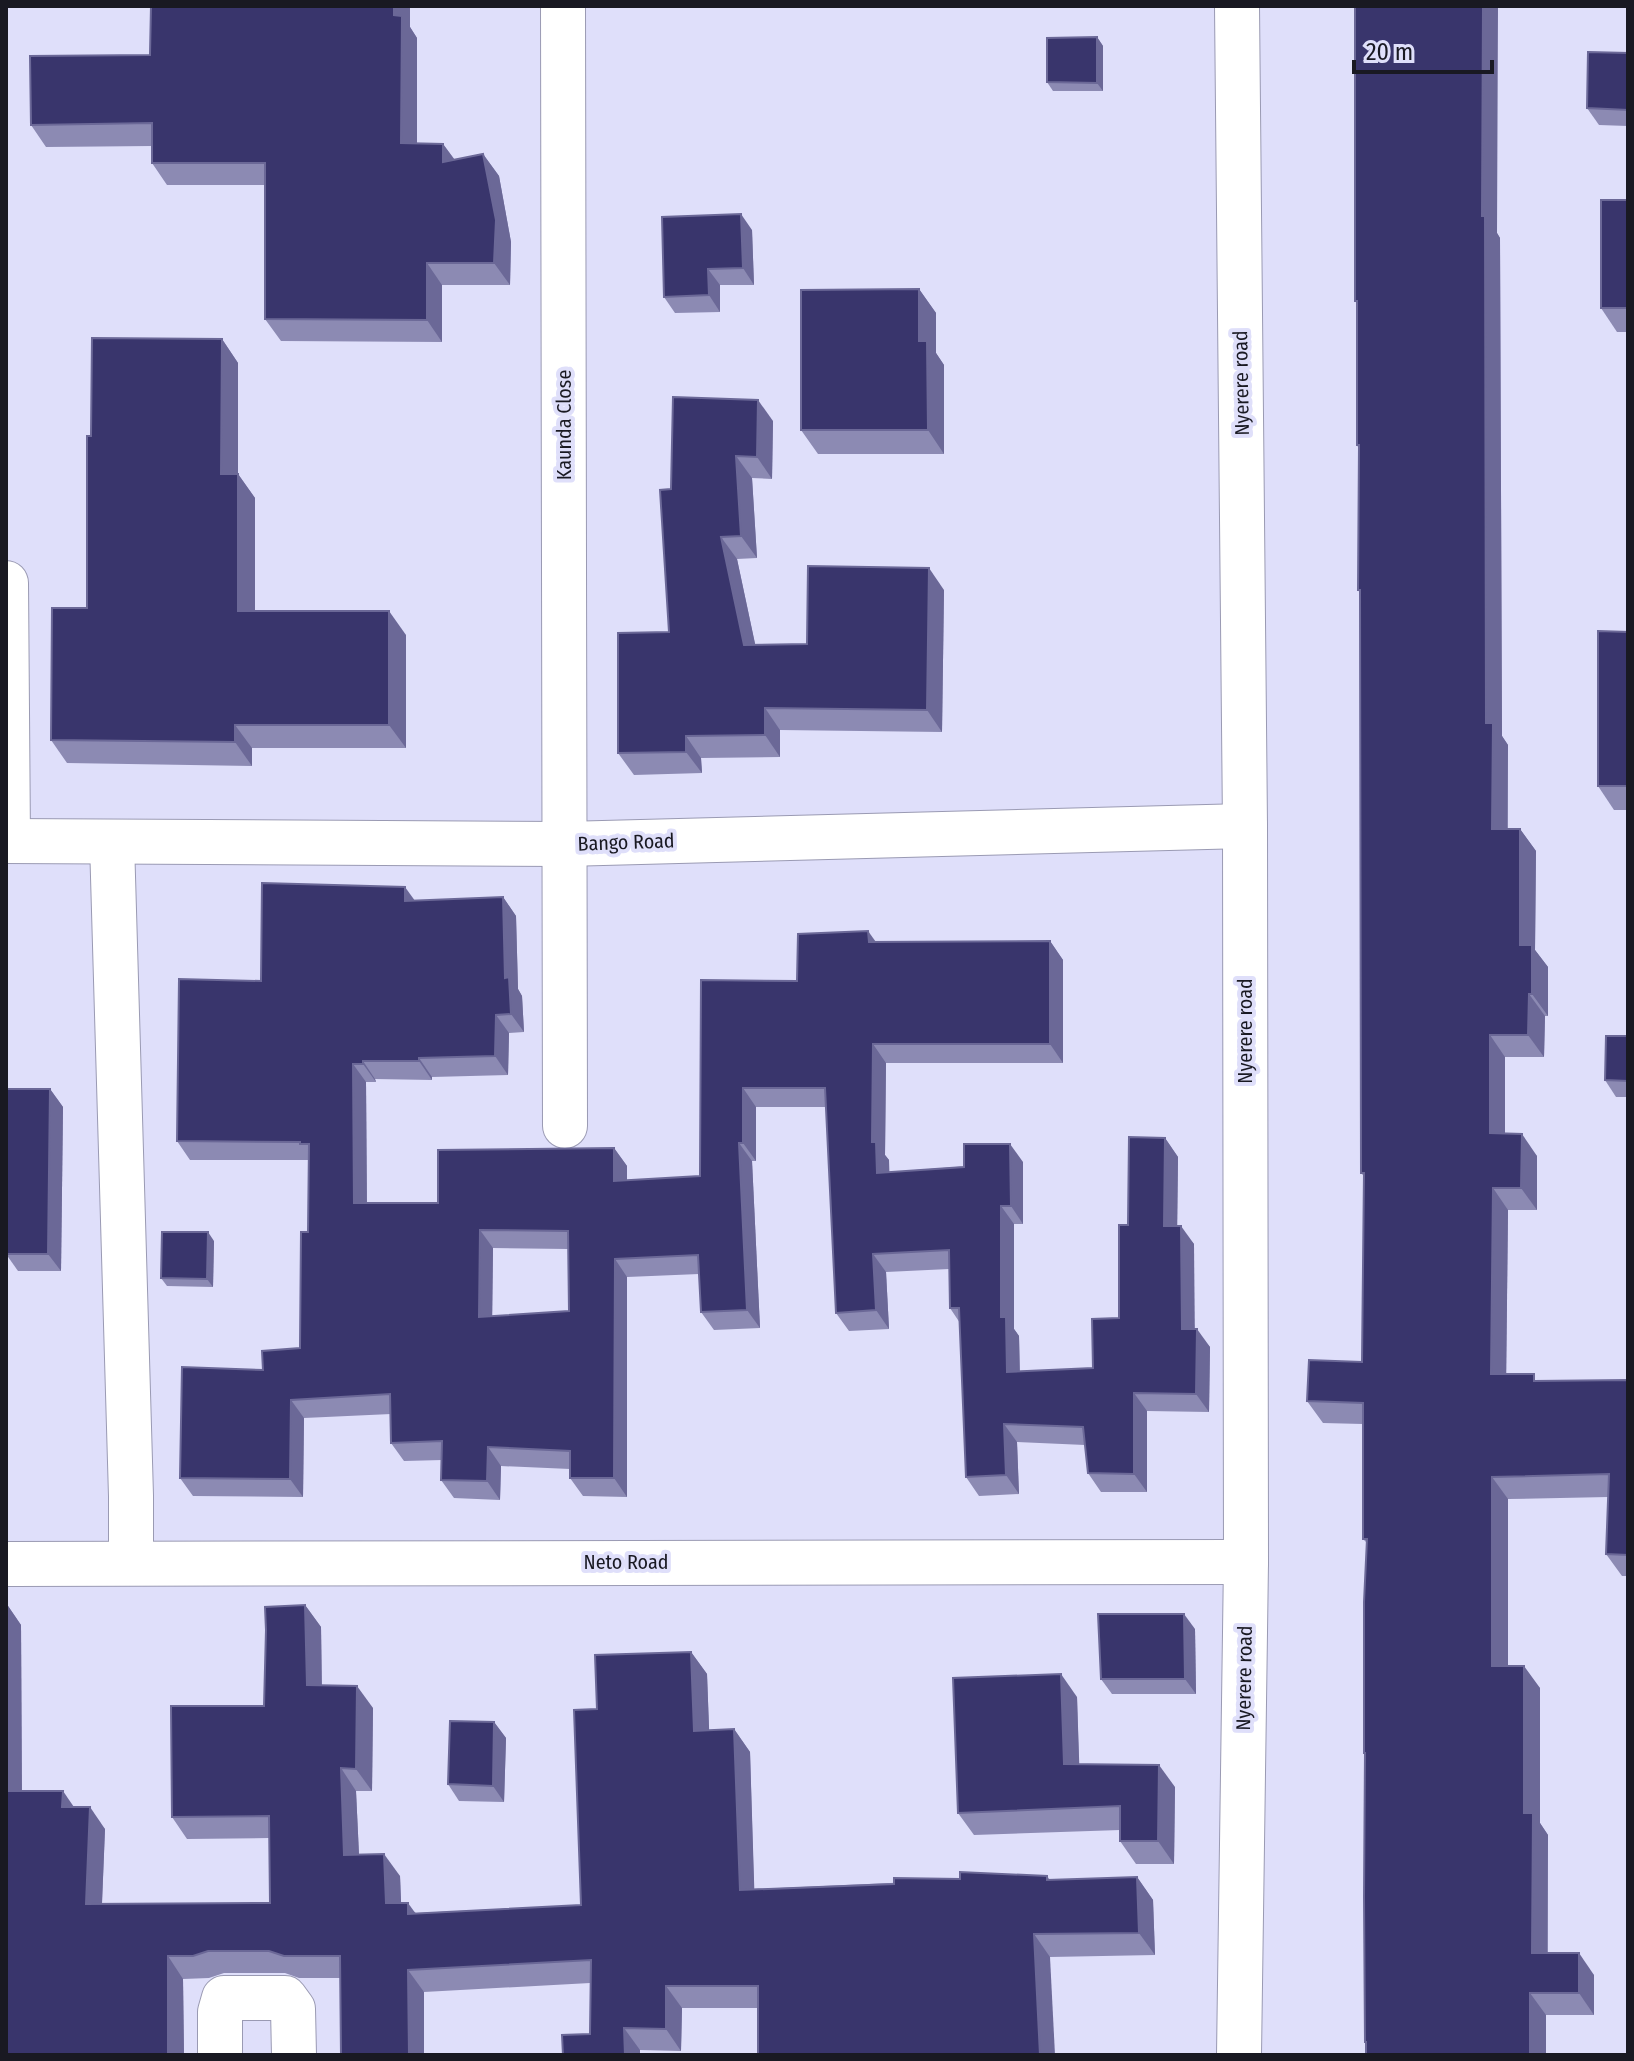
<svg xmlns="http://www.w3.org/2000/svg" width="1634" height="2061" font-family="'Fira Sans Condensed',sans-serif">
<style>
.lines{fill:none;stroke-linecap:round;stroke-linejoin:round}
.minor-casing{stroke:#9a9ab3;stroke-width:46}
.minor{stroke:#fff;stroke-width:44}
.wall{fill:#8c8ab3;fill-rule:evenodd}
.shaded-wall{fill:#6b6897}
.building{fill:#39356c;stroke:#6b6897;stroke-width:2;fill-rule:evenodd}
.labels{text-anchor:middle;dominant-baseline:central;stroke-width:8;stroke-linejoin:round;paint-order:stroke}
.street-label{font-size:20px;fill:#191922;stroke:#dfdffa}
</style>
<rect width="100%" height="100%" fill="#dfdffa"/>
<g class="lines">
<g class="minor-casing">
<g id="minor">
<path d="M 563,6 L 565,1126"/>
<path d="M 1237,6 L 1245,826 L 1246,1562 L 1239,2055"/>
<path d="M 6,583 L 8,841"/>
<path d="M 6,841 L 565,844 L 1245,826"/>
<path d="M 112,842 L 131,1496 L 131,1563"/>
<path d="M 6,1564 L 1246,1562"/>
<path d="M 220,2055 L 220,2012 L 224,1998 L 285,1998 L 293,2009 L 294,2055"/>
</g>
</g>
<use href="#minor" class="minor"/>
</g>
<g class="wall">
<path d="M 410,27 L 417,38 L 417,143 L 443,144 L 455,160 L 483,154 L 499,176 L 511,242 L 510,285 L 442,285 L 442,342 L 281,341 L 265,319 L 265,185 L 167,185 L 152,163 L 152,146 L 46,147 L 31,125 L 150,55 Z"/>
<path d="M 1097,37 L 1103,46 L 1103,91 L 1053,91 L 1047,82 Z"/>
<path d="M 1628,53 L 1628,126 L 1599,125 L 1587,108 Z"/>
<path d="M 1628,200 L 1628,332 L 1617,332 L 1601,308 Z"/>
<path d="M 752,230 L 754,285 L 720,285 L 720,312 L 675,313 L 664,297 Z"/>
<path d="M 1497,233 L 1500,238 L 1502,736 L 1508,745 L 1508,829 L 1520,829 L 1536,851 L 1535,950 L 1548,967 L 1548,1016 L 1545,1016 L 1544,1057 L 1505,1057 L 1505,1134 L 1537,1156 L 1537,1210 L 1508,1210 L 1506,1374 L 1539,1381 L 1628,1380 L 1628,1576 L 1622,1576 L 1606,1554 L 1608,1497 L 1508,1499 L 1508,1666 L 1540,1688 L 1540,1823 L 1548,1835 L 1548,1953 L 1594,1975 L 1594,2015 L 1546,2015 L 1546,2055 L 1366,2055 L 1366,2044 L 1365,2042 L 1365,1756 L 1364,1753 L 1367,1543 L 1363,1539 L 1363,1424 L 1323,1423 L 1307,1401 L 1362,1362 L 1364,1176 L 1361,1173 L 1360,593 L 1358,590 L 1359,449 L 1357,445 L 1357,304 L 1355,301 Z"/>
<path d="M 919,289 L 936,313 L 936,353 L 944,365 L 944,454 L 818,454 L 801,430 Z"/>
<path d="M 222,339 L 238,363 L 238,474 L 255,498 L 255,611 L 406,635 L 406,748 L 252,748 L 252,766 L 67,763 L 51,740 L 87,608 L 91,436 Z"/>
<path d="M 773,421 L 772,479 L 752,478 L 757,558 L 737,559 L 755,644 L 807,644 L 944,590 L 942,732 L 780,730 L 780,757 L 701,758 L 702,773 L 634,775 L 618,753 L 669,632 L 671,489 Z"/>
<path d="M 1628,632 L 1628,810 L 1614,810 L 1598,786 Z"/>
<path d="M 503,897 L 516,916 L 518,989 L 522,996 L 524,1032 L 509,1033 L 508,1075 L 432,1077 L 432,1080 L 375,1079 L 376,1082 L 366,1082 L 367,1203 L 438,1203 L 614,1148 L 627,1166 L 627,1180 L 700,1176 L 701,980 L 797,981 L 876,942 L 1050,941 L 1063,960 L 1063,1063 L 886,1063 L 885,1155 L 889,1160 L 889,1172 L 1023,1162 L 1023,1224 L 1014,1224 L 1014,1329 L 1019,1336 L 1020,1371 L 1093,1368 L 1119,1318 L 1128,1225 L 1165,1138 L 1178,1157 L 1177,1226 L 1194,1244 L 1194,1329 L 1210,1347 L 1209,1412 L 1147,1411 L 1147,1492 L 1101,1492 L 1088,1473 L 1085,1445 L 1017,1442 L 1019,1494 L 979,1496 L 966,1477 L 960,1323 L 950,1308 L 949,1269 L 886,1272 L 889,1329 L 849,1331 L 836,1313 L 826,1107 L 756,1107 L 756,1161 L 752,1161 L 760,1328 L 714,1330 L 701,1312 L 699,1274 L 627,1277 L 627,1497 L 583,1496 L 570,1478 L 570,1469 L 501,1466 L 500,1500 L 454,1498 L 441,1480 L 442,1460 L 404,1461 L 391,1443 L 391,1414 L 304,1418 L 303,1497 L 193,1496 L 180,1478 L 263,1370 L 300,1348 L 308,1232 L 309,1160 L 190,1160 L 177,1141 L 261,981 L 415,901 ZM 493,1248 L 568,1249 L 569,1311 L 492,1316 Z"/>
<path d="M 1628,1036 L 1628,1097 L 1616,1097 L 1605,1080 Z"/>
<path d="M 50,1089 L 63,1107 L 61,1271 L 18,1271 L 6,1254 Z"/>
<path d="M 214,1241 L 213,1287 L 167,1286 L 161,1278 Z"/>
<path d="M 6,1603 L 21,1625 L 22,1791 L 74,1807 L 105,1829 L 102,1904 L 270,1903 L 269,1838 L 187,1839 L 172,1817 L 264,1706 L 305,1605 L 321,1627 L 322,1686 L 373,1708 L 372,1791 L 356,1791 L 359,1854 L 400,1876 L 401,1903 L 416,1913 L 581,1905 L 597,1709 L 691,1652 L 707,1674 L 709,1730 L 734,1729 L 750,1752 L 754,1889 L 1047,1876 L 1050,1880 L 1137,1877 L 1153,1900 L 1155,1955 L 1050,1957 L 758,2008 L 682,2008 L 681,2051 L 640,2050 L 640,2055 L 563,2055 L 590,2034 L 590,1983 L 424,1992 L 340,1978 L 299,1978 L 285,1973 L 224,1973 L 209,1978 L 183,1979 L 184,2055 L 6,2055 Z"/>
<path d="M 1195,1629 L 1196,1694 L 1112,1694 L 1101,1679 Z"/>
<path d="M 1077,1697 L 1079,1764 L 1175,1787 L 1174,1864 L 1136,1864 L 1120,1841 L 1120,1830 L 974,1835 L 958,1813 Z"/>
<path d="M 494,1722 L 506,1738 L 504,1802 L 459,1801 L 448,1784 Z"/>
</g>
<g class="shaded-wall">
<path d="M 394,6 L 410,6 L 410,27 L 417,38 L 417,165 L 401,143 Z"/>
<path d="M 1483,6 L 1498,6 L 1497,233 L 1500,238 L 1502,736 L 1508,745 L 1507,851 L 1492,829 L 1486,723 L 1482,216 Z"/>
<path d="M 1097,37 L 1103,46 L 1103,91 L 1097,83 Z"/>
<path d="M 443,144 L 459,166 L 443,162 Z"/>
<path d="M 483,154 L 499,176 L 511,242 L 510,285 L 494,263 Z"/>
<path d="M 741,214 L 752,230 L 754,285 L 743,268 Z"/>
<path d="M 427,263 L 442,285 L 442,342 L 427,320 Z"/>
<path d="M 708,269 L 720,285 L 720,312 L 709,295 Z"/>
<path d="M 919,289 L 936,313 L 936,353 L 944,365 L 944,454 L 928,430 L 919,341 Z"/>
<path d="M 222,339 L 238,363 L 238,498 L 221,474 Z"/>
<path d="M 758,400 L 773,421 L 772,479 L 757,457 Z"/>
<path d="M 736,456 L 752,478 L 757,558 L 741,536 Z"/>
<path d="M 238,474 L 255,498 L 255,635 L 238,611 Z"/>
<path d="M 721,537 L 737,559 L 760,667 L 744,645 Z"/>
<path d="M 929,568 L 944,590 L 942,732 L 927,710 Z"/>
<path d="M 389,611 L 406,635 L 406,748 L 389,725 Z"/>
<path d="M 765,708 L 780,730 L 780,757 L 765,735 Z"/>
<path d="M 235,725 L 252,748 L 252,766 L 235,742 Z"/>
<path d="M 686,736 L 701,758 L 702,773 L 686,752 Z"/>
<path d="M 1520,829 L 1536,851 L 1535,950 L 1548,967 L 1548,1016 L 1532,994 L 1520,945 Z"/>
<path d="M 405,887 L 418,905 L 405,901 Z"/>
<path d="M 503,897 L 516,916 L 518,989 L 522,996 L 524,1032 L 511,1014 L 505,978 Z"/>
<path d="M 868,931 L 881,949 L 869,942 Z"/>
<path d="M 1050,941 L 1063,960 L 1063,1063 L 1050,1044 Z"/>
<path d="M 1529,994 L 1545,1016 L 1544,1057 L 1528,1035 Z"/>
<path d="M 496,1015 L 509,1033 L 508,1075 L 495,1056 Z"/>
<path d="M 1490,1035 L 1505,1057 L 1505,1156 L 1490,1133 Z"/>
<path d="M 873,1044 L 886,1063 L 885,1155 L 889,1160 L 890,1191 L 877,1173 L 872,1142 Z"/>
<path d="M 419,1058 L 432,1077 L 432,1080 L 419,1061 Z"/>
<path d="M 363,1061 L 375,1079 L 376,1082 L 363,1064 Z"/>
<path d="M 353,1064 L 366,1082 L 367,1221 L 354,1203 Z"/>
<path d="M 743,1088 L 756,1107 L 756,1161 L 743,1143 Z"/>
<path d="M 50,1089 L 63,1107 L 61,1271 L 48,1254 Z"/>
<path d="M 1522,1134 L 1537,1156 L 1537,1210 L 1521,1188 Z"/>
<path d="M 1165,1138 L 1178,1157 L 1177,1244 L 1164,1226 Z"/>
<path d="M 739,1143 L 752,1161 L 760,1328 L 747,1310 Z"/>
<path d="M 1010,1144 L 1023,1162 L 1023,1224 L 1011,1206 Z"/>
<path d="M 614,1148 L 627,1166 L 627,1199 L 614,1181 Z"/>
<path d="M 1493,1188 L 1508,1210 L 1506,1396 L 1491,1374 Z"/>
<path d="M 1001,1206 L 1014,1224 L 1014,1329 L 1019,1336 L 1020,1390 L 1007,1372 L 1001,1317 Z"/>
<path d="M 1181,1226 L 1194,1244 L 1195,1347 L 1182,1329 Z"/>
<path d="M 480,1230 L 493,1248 L 492,1336 L 479,1317 Z"/>
<path d="M 208,1232 L 214,1241 L 213,1287 L 207,1279 Z"/>
<path d="M 873,1254 L 886,1272 L 889,1329 L 876,1310 Z"/>
<path d="M 615,1259 L 627,1277 L 627,1497 L 614,1478 Z"/>
<path d="M 1197,1329 L 1210,1347 L 1209,1412 L 1196,1394 Z"/>
<path d="M 1134,1393 L 1147,1411 L 1147,1492 L 1134,1474 Z"/>
<path d="M 291,1400 L 304,1418 L 303,1497 L 290,1479 Z"/>
<path d="M 1004,1424 L 1017,1442 L 1019,1494 L 1006,1475 Z"/>
<path d="M 488,1447 L 501,1466 L 500,1500 L 487,1481 Z"/>
<path d="M 1492,1477 L 1508,1499 L 1508,1688 L 1492,1666 Z"/>
<path d="M 6,1603 L 21,1625 L 22,1813 L 6,1791 Z"/>
<path d="M 305,1605 L 321,1627 L 322,1708 L 307,1685 Z"/>
<path d="M 1184,1614 L 1195,1629 L 1196,1694 L 1185,1679 Z"/>
<path d="M 691,1652 L 707,1674 L 710,1753 L 694,1731 Z"/>
<path d="M 1524,1666 L 1540,1688 L 1540,1823 L 1548,1835 L 1547,1975 L 1532,1953 L 1524,1813 Z"/>
<path d="M 1061,1674 L 1077,1697 L 1080,1787 L 1064,1764 Z"/>
<path d="M 357,1686 L 373,1708 L 372,1791 L 356,1769 Z"/>
<path d="M 494,1722 L 506,1738 L 504,1802 L 493,1786 Z"/>
<path d="M 734,1729 L 750,1752 L 755,1912 L 740,1890 Z"/>
<path d="M 1159,1765 L 1175,1787 L 1174,1864 L 1158,1841 Z"/>
<path d="M 341,1768 L 356,1791 L 360,1877 L 344,1855 Z"/>
<path d="M 63,1791 L 78,1813 L 62,1807 Z"/>
<path d="M 90,1807 L 105,1829 L 101,1926 L 86,1904 Z"/>
<path d="M 384,1854 L 400,1876 L 402,1925 L 386,1903 Z"/>
<path d="M 1137,1877 L 1153,1900 L 1155,1955 L 1139,1933 Z"/>
<path d="M 408,1903 L 424,1925 L 408,1914 Z"/>
<path d="M 1034,1934 L 1050,1957 L 1055,2055 L 1040,2055 Z"/>
<path d="M 1579,1953 L 1594,1975 L 1594,2015 L 1579,1993 Z"/>
<path d="M 168,1956 L 183,1979 L 184,2055 L 168,2055 Z"/>
<path d="M 408,1970 L 424,1992 L 424,2055 L 409,2055 Z"/>
<path d="M 666,1986 L 682,2008 L 681,2051 L 666,2029 Z"/>
<path d="M 1530,1993 L 1546,2015 L 1546,2055 L 1530,2055 Z"/>
<path d="M 624,2028 L 640,2050 L 640,2055 L 625,2055 Z"/>
</g>
<g class="building">
<path d="M 151,6 L 394,6 L 394,15 L 402,16 L 401,143 L 443,144 L 443,162 L 483,154 L 496,220 L 494,263 L 427,263 L 427,320 L 265,319 L 265,163 L 152,163 L 152,123 L 31,125 L 30,56 L 150,55 Z"/>
<path d="M 1355,6 L 1483,6 L 1482,216 L 1485,216 L 1486,723 L 1493,723 L 1492,829 L 1520,829 L 1520,945 L 1532,945 L 1532,994 L 1529,994 L 1528,1035 L 1490,1035 L 1490,1133 L 1522,1134 L 1521,1188 L 1493,1188 L 1491,1374 L 1534,1374 L 1534,1381 L 1628,1380 L 1628,1555 L 1606,1554 L 1609,1474 L 1492,1477 L 1492,1666 L 1524,1666 L 1524,1813 L 1533,1813 L 1532,1953 L 1579,1953 L 1579,1993 L 1530,1993 L 1530,2055 L 1366,2055 L 1366,2042 L 1365,2042 L 1364,1897 L 1365,1753 L 1364,1753 L 1364,1602 L 1367,1539 L 1363,1539 L 1363,1403 L 1307,1401 L 1309,1360 L 1362,1362 L 1364,1173 L 1361,1173 L 1360,590 L 1358,590 L 1359,445 L 1357,445 L 1357,301 L 1355,301 Z"/>
<path d="M 1097,37 L 1097,83 L 1047,82 L 1047,38 Z"/>
<path d="M 1588,52 L 1628,53 L 1628,110 L 1587,108 Z"/>
<rect x="1601" y="200" width="27" height="108"/>
<path d="M 741,214 L 743,268 L 708,269 L 709,295 L 664,297 L 662,217 Z"/>
<path d="M 919,289 L 919,341 L 927,341 L 928,430 L 801,430 L 801,290 Z"/>
<path d="M 92,338 L 222,339 L 221,474 L 238,474 L 238,611 L 389,611 L 389,725 L 235,725 L 235,742 L 51,740 L 52,608 L 87,608 L 87,436 L 91,436 Z"/>
<path d="M 673,397 L 758,400 L 757,457 L 736,456 L 741,536 L 721,537 L 744,645 L 807,644 L 808,566 L 929,568 L 927,710 L 765,708 L 765,735 L 686,736 L 686,752 L 618,753 L 618,633 L 669,632 L 660,490 L 671,489 Z"/>
<path d="M 1598,631 L 1628,632 L 1628,786 L 1598,786 Z"/>
<path d="M 262,883 L 405,887 L 405,901 L 503,897 L 505,978 L 509,977 L 511,1014 L 496,1015 L 495,1056 L 419,1058 L 419,1061 L 363,1061 L 363,1064 L 353,1064 L 354,1203 L 438,1203 L 438,1150 L 614,1148 L 614,1181 L 700,1176 L 701,980 L 797,981 L 798,934 L 868,931 L 869,942 L 1050,941 L 1050,1044 L 873,1044 L 872,1142 L 876,1142 L 877,1173 L 964,1167 L 964,1144 L 1010,1144 L 1011,1206 L 1001,1206 L 1001,1317 L 1006,1317 L 1007,1372 L 1093,1368 L 1092,1319 L 1119,1318 L 1119,1225 L 1128,1225 L 1129,1137 L 1165,1138 L 1164,1226 L 1181,1226 L 1182,1329 L 1197,1329 L 1196,1394 L 1134,1393 L 1134,1474 L 1088,1473 L 1083,1427 L 1004,1424 L 1006,1475 L 966,1477 L 959,1308 L 950,1308 L 949,1250 L 873,1254 L 876,1310 L 836,1313 L 825,1088 L 743,1088 L 743,1143 L 739,1143 L 747,1310 L 701,1312 L 698,1255 L 615,1259 L 614,1478 L 570,1478 L 570,1451 L 488,1447 L 487,1481 L 441,1480 L 442,1441 L 391,1443 L 390,1394 L 291,1400 L 290,1479 L 180,1478 L 182,1367 L 263,1370 L 262,1351 L 300,1348 L 301,1232 L 308,1232 L 309,1144 L 300,1144 L 300,1142 L 177,1141 L 179,979 L 261,981 ZM 480,1230 L 568,1231 L 569,1311 L 479,1317 Z"/>
<path d="M 1606,1036 L 1628,1036 L 1628,1081 L 1605,1080 Z"/>
<path d="M 6,1089 L 50,1089 L 48,1254 L 6,1254 Z"/>
<path d="M 162,1232 L 208,1232 L 207,1279 L 161,1278 Z"/>
<path d="M 305,1605 L 307,1685 L 357,1686 L 356,1769 L 341,1768 L 344,1855 L 384,1854 L 386,1903 L 408,1903 L 408,1914 L 581,1905 L 574,1710 L 597,1709 L 595,1655 L 691,1652 L 694,1731 L 734,1729 L 740,1890 L 894,1884 L 894,1878 L 960,1879 L 960,1872 L 1047,1876 L 1047,1880 L 1137,1877 L 1139,1933 L 1034,1934 L 1040,2055 L 758,2055 L 758,1986 L 666,1986 L 666,2029 L 624,2028 L 625,2055 L 563,2055 L 562,2035 L 590,2034 L 591,1960 L 408,1970 L 409,2055 L 341,2055 L 340,1956 L 284,1956 L 269,1951 L 208,1951 L 193,1956 L 168,1956 L 168,2055 L 6,2055 L 6,1753 L 6,1791 L 63,1791 L 62,1807 L 90,1807 L 86,1904 L 270,1903 L 269,1816 L 172,1817 L 171,1706 L 264,1706 L 266,1630 L 265,1607 Z"/>
<path d="M 1098,1614 L 1184,1614 L 1185,1679 L 1101,1679 Z"/>
<path d="M 1061,1674 L 1064,1764 L 1159,1765 L 1158,1841 L 1120,1841 L 1120,1806 L 958,1813 L 953,1678 Z"/>
<path d="M 450,1721 L 494,1722 L 493,1786 L 448,1784 Z"/>
</g>
<g class="labels">
<g class="street-label">
<text transform="translate(1241 383) rotate(-91)">Nyerere road</text>
<text transform="translate(564 425) rotate(-90)">Kaunda Close</text>
<text transform="translate(626 842) rotate(-2)">Bango Road</text>
<text transform="translate(1245 1031) rotate(-90)">Nyerere road</text>
<text x="626" y="1562">Neto Road</text>
<text transform="translate(1244 1678) rotate(-89)">Nyerere road</text>
</g>
</g>
<rect width="1634" height="2061" fill="none" stroke="#191922" stroke-width="16"/>
<path d="M1354 60v12h138v-12" fill="none" stroke="#191922" stroke-width="4"/>
<text x="1366" y="60" font-size="24" fill="#191922" stroke="#dfdffa" stroke-width="6" paint-order="stroke">20 m</text>
</svg>
